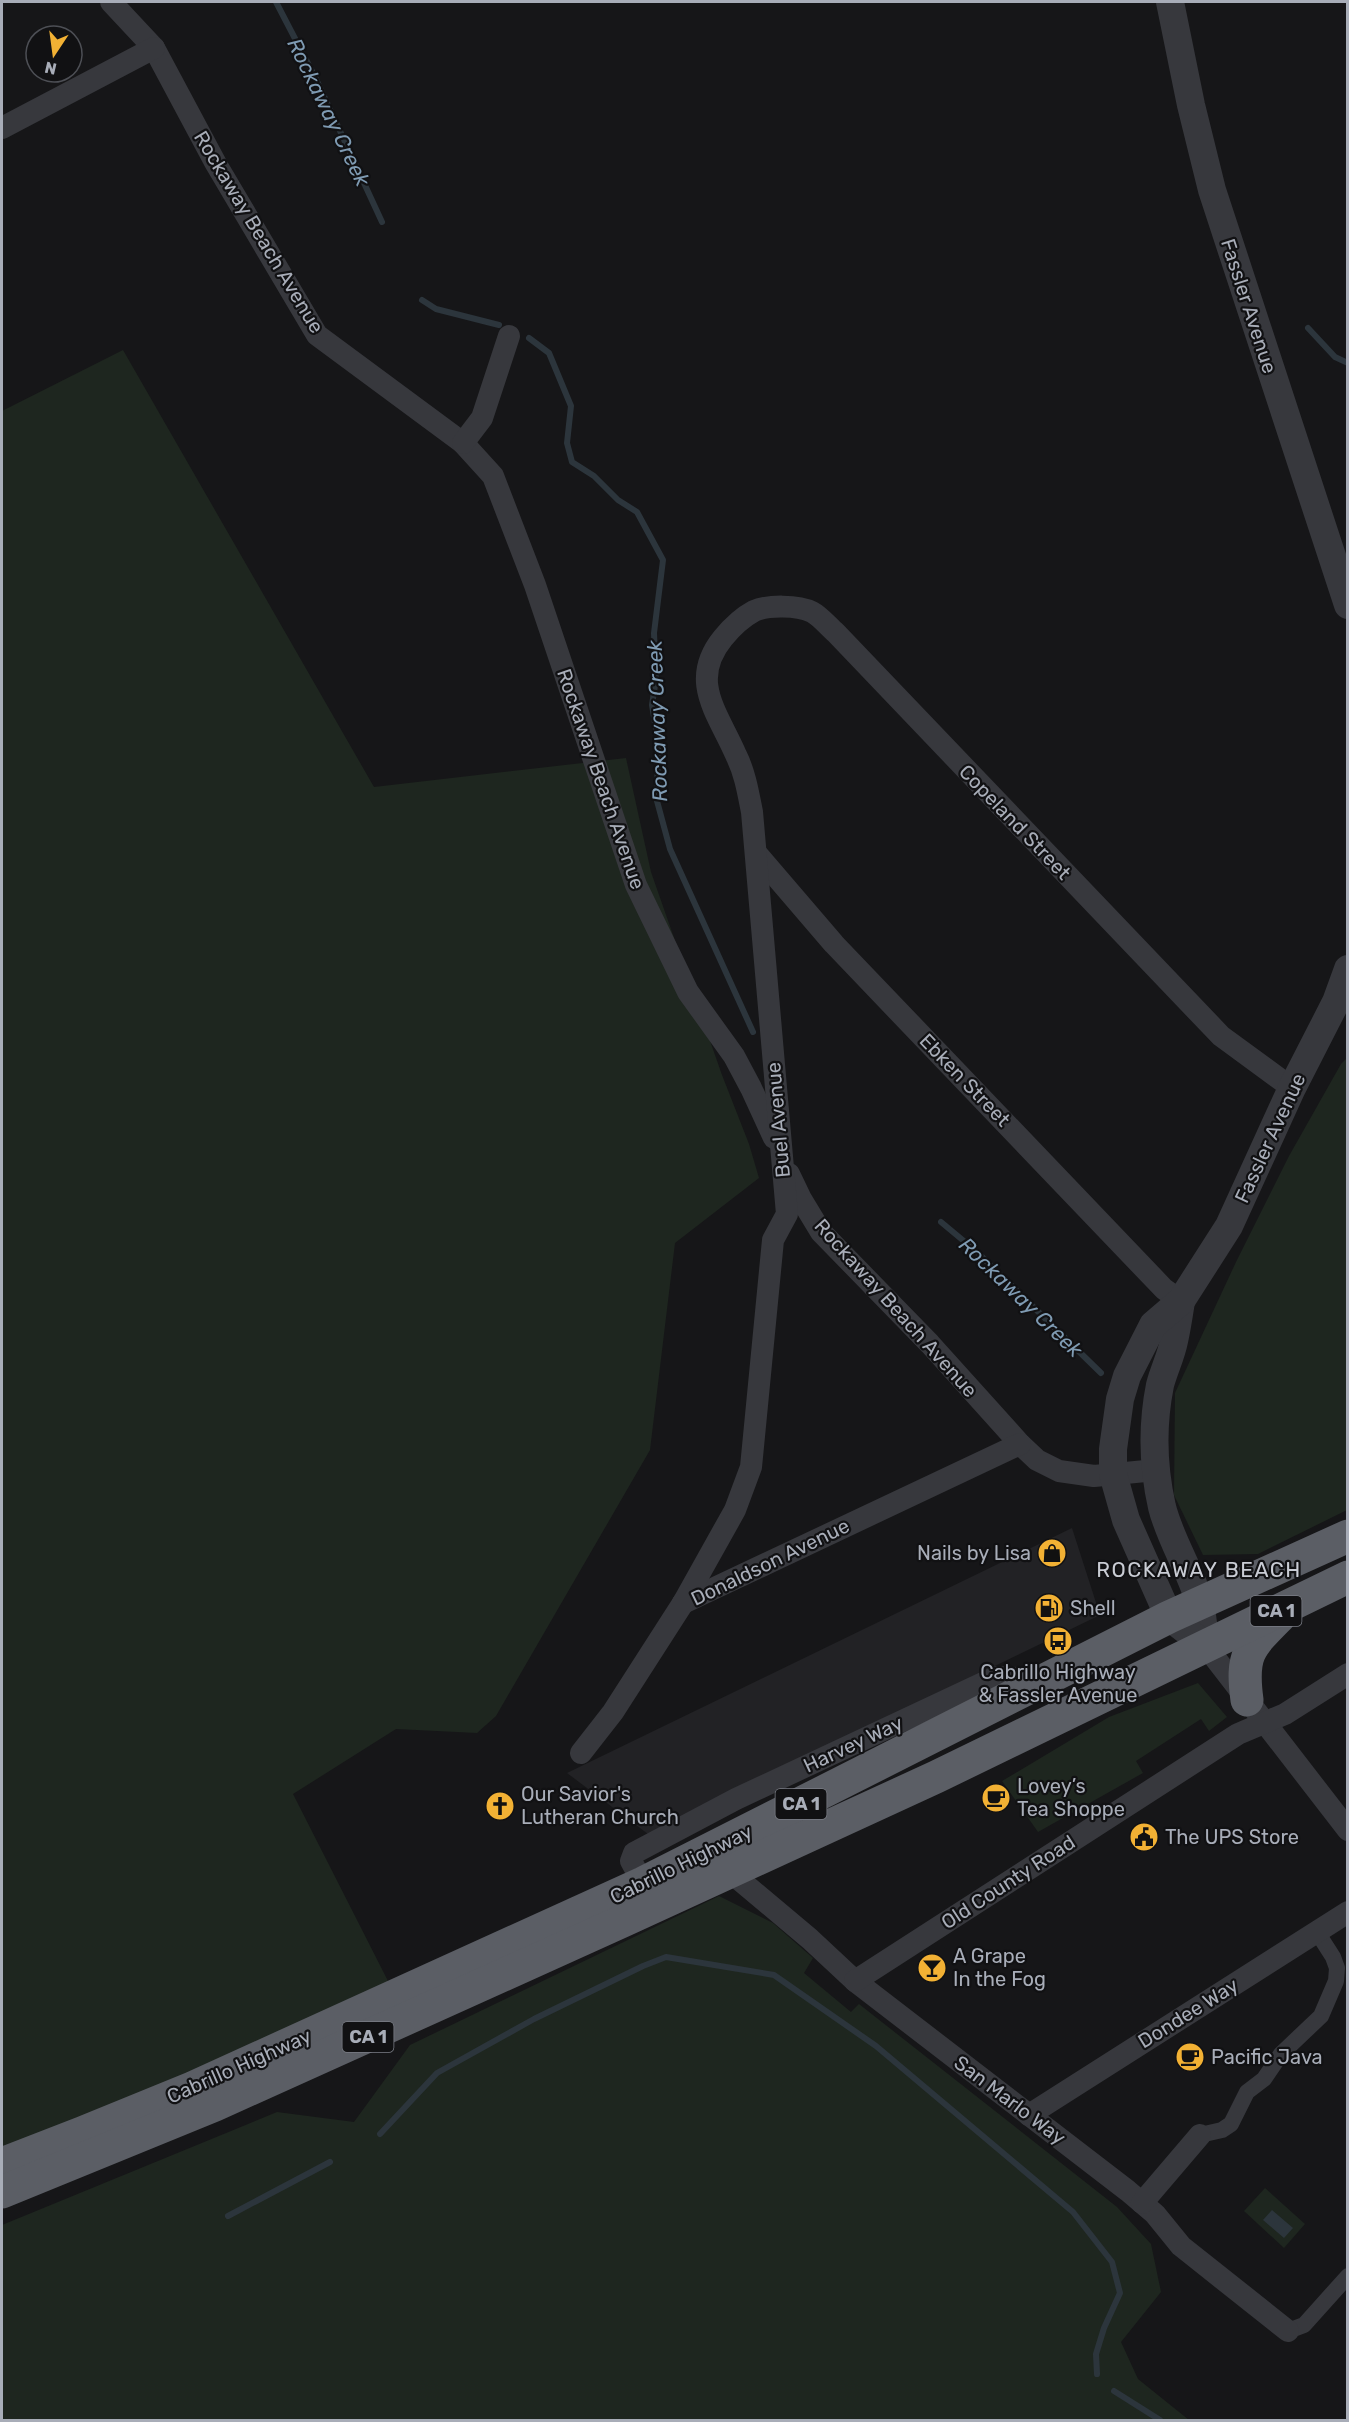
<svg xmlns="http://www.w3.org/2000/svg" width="1349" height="2422" font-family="Rubik,sans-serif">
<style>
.built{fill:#222225}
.green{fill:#1e261f}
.water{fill:#2c353c}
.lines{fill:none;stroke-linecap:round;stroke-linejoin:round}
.stream{stroke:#2c353c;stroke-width:6}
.pedestrian{stroke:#37383d;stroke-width:16}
.minor{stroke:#37383d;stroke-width:22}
.tertiary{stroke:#37383d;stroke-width:28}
.trunk{stroke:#5b5e65;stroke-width:33}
.labels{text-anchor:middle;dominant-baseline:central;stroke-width:4.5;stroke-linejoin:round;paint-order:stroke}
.shield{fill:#111113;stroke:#7b7e86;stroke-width:1.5}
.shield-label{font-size:18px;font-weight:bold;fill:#a8adb8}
.street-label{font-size:20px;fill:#a8adb8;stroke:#111113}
.poi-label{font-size:20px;fill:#a8adb8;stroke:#111113;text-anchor:start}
.water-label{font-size:21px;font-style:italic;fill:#7f9bb3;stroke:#111113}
.neighbourhood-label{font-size:21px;letter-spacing:1.5px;fill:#c9ccd4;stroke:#111113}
</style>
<rect width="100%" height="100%" fill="#161618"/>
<path class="built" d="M 1072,1528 L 1100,1615 L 648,1834 L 567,1773 Z"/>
<g class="green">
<path d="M 123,350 L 374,787 L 626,758 L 651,872 L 722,1075 L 749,1144 L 759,1178 L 675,1243 L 650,1450 L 496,1716 L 477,1733 L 396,1729 L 293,1794 L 389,1983 L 54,2133 L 2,2154 L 2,411 Z"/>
<path d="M 1347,1058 L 1347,1510 L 1258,1554 L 1203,1555 L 1174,1495 L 1175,1393 L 1236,1262 L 1289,1156 L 1341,1064 Z"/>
<path d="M 1198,1683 L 1227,1717 L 1209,1731 L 1201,1719 L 1136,1761 L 1143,1773 L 1038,1832 L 1002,1781 L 1109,1717 Z"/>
<path d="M 719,1896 L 773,1923 L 813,1958 L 804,1973 L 851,2012 L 859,2004 L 1117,2207 L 1151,2244 L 1161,2292 L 1121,2342 L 1138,2379 L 1189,2420 L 2,2420 L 2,2225 L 277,2112 L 354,2122 L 410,2045 Z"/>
<path d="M 1265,2188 L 1305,2224 L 1284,2248 L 1244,2211 Z"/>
</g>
<path class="water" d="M 1272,2210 L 1293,2228 L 1284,2238 L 1263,2220 Z"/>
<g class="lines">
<g class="stream">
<path d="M 276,2 L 316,79 L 382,222"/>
<path d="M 422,300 L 436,309 L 499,325"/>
<path d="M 1308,328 L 1335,357 L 1348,363"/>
<path d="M 529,338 L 549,353 L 571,406 L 567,443 L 572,462 L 594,476 L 618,500 L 637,512 L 663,560 L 654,633 L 656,679 L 652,705 L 658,741 L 657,801 L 670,849 L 753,1032"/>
<path d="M 941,1222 L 977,1252 L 1101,1373"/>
<path d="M 380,2134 L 437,2073 L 534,2019 L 643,1966 L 666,1957 L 774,1975 L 876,2046 L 1073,2212 L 1112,2262 L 1120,2293 L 1104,2328 L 1096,2354 L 1097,2374"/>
<path d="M 228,2216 L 330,2162"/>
<path d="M 1114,2391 L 1160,2420"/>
</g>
<g class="pedestrian">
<path d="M 1200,2135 L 1222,2130 L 1231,2124 L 1247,2092 L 1264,2079 L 1281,2054 L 1321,2016 L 1336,1981 L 1337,1968 L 1333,1957 L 1317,1932"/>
<path d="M 1288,2331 L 1304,2325 L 1348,2276"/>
</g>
<g class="minor">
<path d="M 111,2 L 154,48 L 216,164 L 317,335 L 463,443 L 493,476 L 535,585 L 636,885 L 688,992 L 734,1056 L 751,1088 L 774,1138"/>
<path d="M 2,128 L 154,48"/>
<path d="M 463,443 L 482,418 L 509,336"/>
<path d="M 756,853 L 834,944 L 1164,1289 L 1181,1301"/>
<path d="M 789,1174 L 801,1199 L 821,1232 L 930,1344 L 1020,1444 L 1037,1460 L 1059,1471 L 1094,1476 L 1156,1470"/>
<path d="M 683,1603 L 1020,1444"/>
<path d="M 1205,1645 L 1348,1830"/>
<path d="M 581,1753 L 613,1712 L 683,1603 L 735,1510 L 751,1467 L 773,1240 L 787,1214 L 752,812 C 748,792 745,773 736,755 C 718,713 688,681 723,638 C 732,627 741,618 754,611 C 767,605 798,605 812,612 C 820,616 829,627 836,633 L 1221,1036 L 1292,1088"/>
<path d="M 729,1871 L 810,1939 L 855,1981 L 1128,2191 L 1155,2214 L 1181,2246 L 1288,2331"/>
<path d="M 643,1883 L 631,1861 L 634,1853 L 736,1799 L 996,1677 L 1043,1679"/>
<path d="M 855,1981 L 1238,1734 L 1285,1714 L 1348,1674"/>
<path d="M 1029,2115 L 1348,1912"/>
<path d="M 1142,2203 L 1200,2135"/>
</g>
<g class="tertiary">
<path d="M 1170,2 L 1191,105 L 1212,190 L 1348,605"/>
<path d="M 1181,1301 C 1179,1314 1177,1328 1174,1341 C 1171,1356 1164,1370 1160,1385 C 1152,1425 1153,1467 1162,1507 C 1172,1547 1199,1581 1203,1623"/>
<path d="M 1205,1645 L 1169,1617 L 1126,1520 L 1113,1474 L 1113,1449 L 1120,1399 L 1127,1376 L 1153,1325 L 1181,1301 L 1229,1226 L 1292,1088 L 1336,1002 L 1348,969"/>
</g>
<g class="trunk">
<path d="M 1247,1700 C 1241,1655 1248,1648 1280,1616"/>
<path d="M 2,2164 L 82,2133 L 192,2088 L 643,1883 L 1169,1617 L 1348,1536"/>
<path d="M 2,2192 L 215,2105 L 625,1920 L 936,1777 L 1348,1577"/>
</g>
</g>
<defs>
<g id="shop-disc" transform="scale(1.5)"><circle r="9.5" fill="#f2b134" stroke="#111113"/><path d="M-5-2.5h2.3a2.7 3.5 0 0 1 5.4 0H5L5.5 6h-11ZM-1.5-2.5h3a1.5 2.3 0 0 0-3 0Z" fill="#111"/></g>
<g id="fuel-disc" transform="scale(1.5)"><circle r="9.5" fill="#f2b134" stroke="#111113"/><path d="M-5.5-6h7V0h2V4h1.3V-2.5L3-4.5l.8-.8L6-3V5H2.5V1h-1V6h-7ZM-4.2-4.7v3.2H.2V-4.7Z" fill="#111"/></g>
<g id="bus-disc" transform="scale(1.5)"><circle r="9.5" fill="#f2b134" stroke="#111113"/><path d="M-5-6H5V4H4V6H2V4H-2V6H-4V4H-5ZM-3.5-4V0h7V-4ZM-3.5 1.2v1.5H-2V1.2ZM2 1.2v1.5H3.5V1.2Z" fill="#111"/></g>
<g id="cafe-disc" transform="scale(1.5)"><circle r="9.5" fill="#f2b134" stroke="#111113"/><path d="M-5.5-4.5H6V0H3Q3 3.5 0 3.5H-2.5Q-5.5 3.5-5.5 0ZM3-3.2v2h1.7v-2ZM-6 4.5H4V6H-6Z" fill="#111"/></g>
<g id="church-disc" transform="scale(1.5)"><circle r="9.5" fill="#f2b134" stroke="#111113"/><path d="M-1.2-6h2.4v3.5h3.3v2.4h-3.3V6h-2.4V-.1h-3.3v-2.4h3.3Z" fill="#111"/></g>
<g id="civic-disc" transform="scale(1.5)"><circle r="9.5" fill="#f2b134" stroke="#111113"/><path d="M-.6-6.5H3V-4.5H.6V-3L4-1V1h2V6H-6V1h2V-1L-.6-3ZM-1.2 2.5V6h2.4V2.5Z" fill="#111"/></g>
<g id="bar-disc" transform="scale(1.5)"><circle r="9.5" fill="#f2b134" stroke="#111113"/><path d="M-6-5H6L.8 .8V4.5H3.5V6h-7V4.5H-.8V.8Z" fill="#111"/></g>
</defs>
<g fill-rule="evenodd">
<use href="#shop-disc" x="1052" y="1553"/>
<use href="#fuel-disc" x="1049" y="1608"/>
<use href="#bus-disc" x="1058" y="1641"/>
<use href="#cafe-disc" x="996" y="1798"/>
<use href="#church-disc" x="500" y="1806"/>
<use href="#civic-disc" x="1144" y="1837"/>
<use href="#bar-disc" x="932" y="1968"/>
<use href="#cafe-disc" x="1190" y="2057"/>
</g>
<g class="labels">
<g class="shield">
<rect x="1250.5" y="1596" width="51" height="30" rx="4.5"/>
<rect x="775.5" y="1789" width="51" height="30" rx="4.5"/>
<rect x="342.5" y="2022" width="51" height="30" rx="4.5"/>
</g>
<g class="shield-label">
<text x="1276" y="1611">CA 1</text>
<text x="801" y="1804">CA 1</text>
<text x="368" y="2037">CA 1</text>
</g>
<g class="street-label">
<text transform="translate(259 232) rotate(59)">Rockaway Beach Avenue</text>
<text transform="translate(1249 306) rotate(72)">Fassler Avenue</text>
<text transform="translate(601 779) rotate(71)">Rockaway Beach Avenue</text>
<text transform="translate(1015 822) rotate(46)">Copeland Street</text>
<text transform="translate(965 1080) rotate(46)">Ebken Street</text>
<text transform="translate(778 1120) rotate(-95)">Buel Avenue</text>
<text transform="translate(1270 1138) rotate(-65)">Fassler Avenue</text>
<text transform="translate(896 1308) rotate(48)">Rockaway Beach Avenue</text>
<text transform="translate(770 1562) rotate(-26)">Donaldson Avenue</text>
<text transform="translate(853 1744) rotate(-25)">Harvey Way</text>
<text transform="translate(681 1864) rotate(-26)">Cabrillo Highway</text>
<text transform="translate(1008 1882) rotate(-33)">Old County Road</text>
<text transform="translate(1188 2013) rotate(-32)">Dondee Way</text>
<text transform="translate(239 2066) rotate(-24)">Cabrillo Highway</text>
<text transform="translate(1010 2100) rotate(37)">San Marlo Way</text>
</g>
<g class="poi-label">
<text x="1031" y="1553" text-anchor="end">Nails by Lisa</text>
<text x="1070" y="1608">Shell</text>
<text x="1058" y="1672" text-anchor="middle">Cabrillo Highway<tspan x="1058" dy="23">&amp; Fassler Avenue</tspan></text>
<text x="1017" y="1786">Lovey’s<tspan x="1017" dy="23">Tea Shoppe</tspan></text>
<text x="521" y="1794">Our Savior's<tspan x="521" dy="23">Lutheran Church</tspan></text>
<text x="1165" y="1837">The UPS Store</text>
<text x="953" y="1956">A Grape<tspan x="953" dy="23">In the Fog</tspan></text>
<text x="1211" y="2057">Pacific Java</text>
</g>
<g class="water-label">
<text transform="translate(329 112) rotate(64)">Rockaway Creek</text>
<text transform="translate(657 721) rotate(-92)">Rockaway Creek</text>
<text transform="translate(1021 1297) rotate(44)">Rockaway Creek</text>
</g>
<g class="neighbourhood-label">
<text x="1199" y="1569">ROCKAWAY BEACH</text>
</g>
</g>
<rect width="1349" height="2422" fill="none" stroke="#a8adb8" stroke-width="6"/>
<g transform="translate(54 54) rotate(193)"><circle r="28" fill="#111113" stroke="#4d4f55" stroke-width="1.5"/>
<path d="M0-4.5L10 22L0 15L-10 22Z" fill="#f2b134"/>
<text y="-9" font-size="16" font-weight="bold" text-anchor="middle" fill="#a8adb8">N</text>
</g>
</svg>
